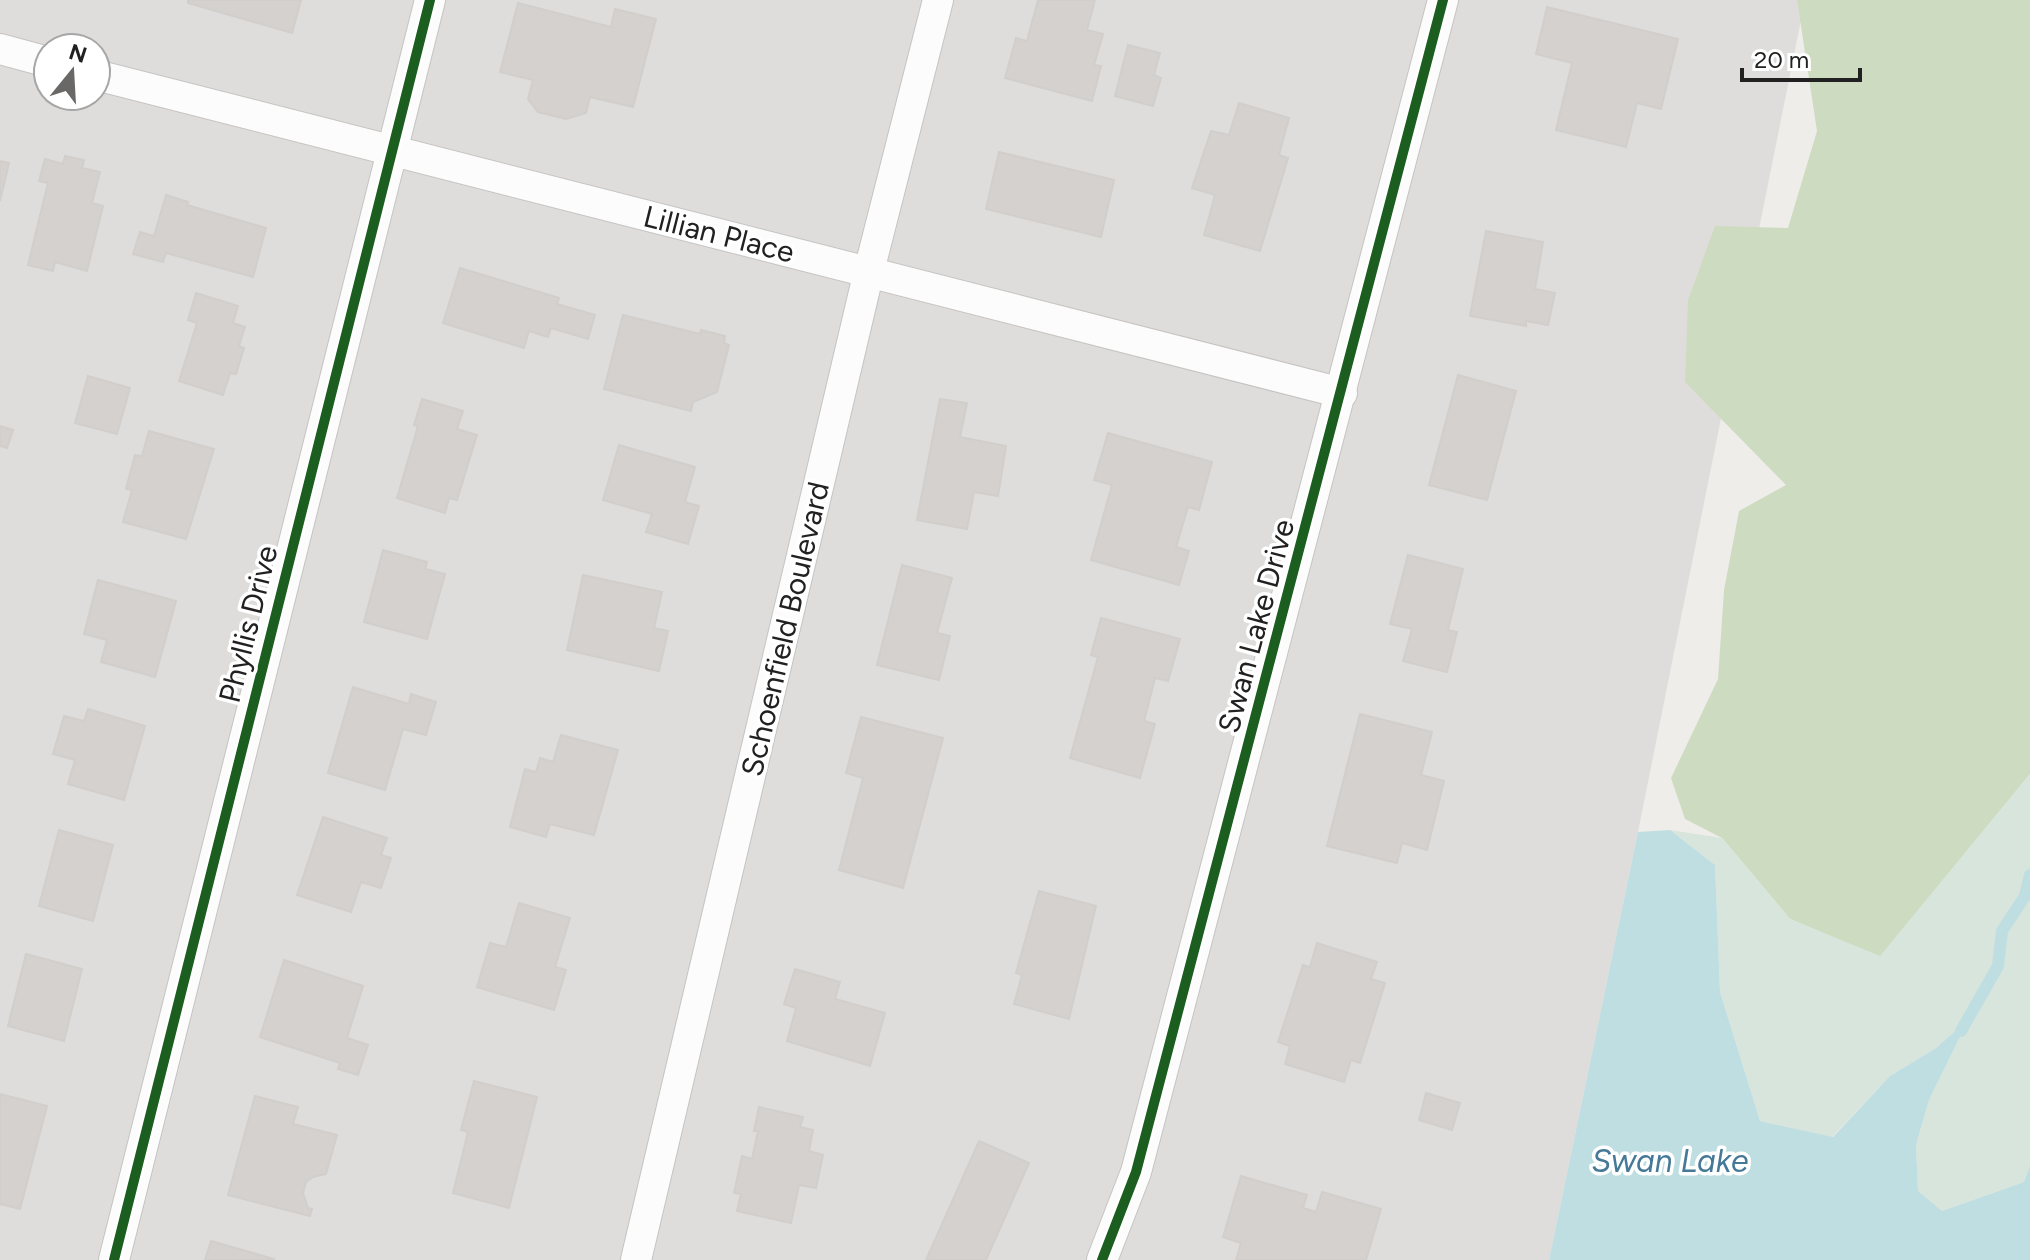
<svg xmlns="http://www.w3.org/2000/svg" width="2030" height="1260" font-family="Figtree,sans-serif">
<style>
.residential{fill:#dedddb;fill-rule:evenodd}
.forest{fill:#cddcc0}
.wetland{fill:#d8e5dc}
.water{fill:#bfdee1}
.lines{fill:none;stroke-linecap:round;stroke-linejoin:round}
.stream{stroke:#bfdee1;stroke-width:12}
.building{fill:#d4d1cf;stroke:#d2cecb;stroke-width:2}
.street-casing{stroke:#c5c4c2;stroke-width:32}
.street{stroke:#fdfcfc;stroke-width:30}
.cycleway-casing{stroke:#fff;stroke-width:15}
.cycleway{stroke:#1b5e20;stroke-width:10}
.labels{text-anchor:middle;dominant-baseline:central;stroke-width:7;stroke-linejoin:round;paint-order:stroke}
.street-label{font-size:30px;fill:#212121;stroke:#fff}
.water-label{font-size:32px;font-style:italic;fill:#467997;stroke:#fff}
</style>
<rect width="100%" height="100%" fill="#efedea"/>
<path class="residential" d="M 0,0 L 1805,0 L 1638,832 L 1549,1260 L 0,1260 ZM 48,48 L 96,48 L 96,96 L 48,96 Z"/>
<path class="forest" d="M 1797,0 L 2030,0 L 2030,774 L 1880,957 L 1790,919 L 1722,838 L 1685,819 L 1671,778 L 1718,679 L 1724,590 L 1739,511 L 1786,485 L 1685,382 L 1688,300 L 1715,226 L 1788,228 L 1817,131 Z"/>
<path class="wetland" d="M 2030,774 L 2030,1165 L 2024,1182 L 1942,1211 L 1918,1191 L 1916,1145 L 1929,1100 L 1967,1021 L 1936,1048 L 1890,1076 L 1832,1137 L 1760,1121 L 1720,992 L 1715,865 L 1670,830 L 1722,838 L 1790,919 L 1880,956 Z"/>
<path class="water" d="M 1670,830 L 1715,865 L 1720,992 L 1760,1121 L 1833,1137 L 1890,1076 L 1936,1048 L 1968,1020 L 1929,1100 L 1916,1145 L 1918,1191 L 1942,1211 L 2024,1182 L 2030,1165 L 2030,1260 L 1549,1260 L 1638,832 Z"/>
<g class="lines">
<path class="stream" d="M 1961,1031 L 1998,966 L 2002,931 L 2025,896 L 2030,875"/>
</g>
<g class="building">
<path d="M 188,0 L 301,0 L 292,33 L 188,3 Z"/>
<path d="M 1038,0 L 1095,0 L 1087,30 L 1103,34 L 1094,65 L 1101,66 L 1092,101 L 1005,78 L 1016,38 L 1027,41 Z"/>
<path d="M 518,3 L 611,27 L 615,9 L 656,19 L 633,107 L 590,97 L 586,113 L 566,119 L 538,112 L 528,99 L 533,80 L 500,72 Z"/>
<path d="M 1547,7 L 1678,39 L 1661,109 L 1637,103 L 1626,147 L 1556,130 L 1572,63 L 1536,54 Z"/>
<path d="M 1128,45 L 1160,53 L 1154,75 L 1161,78 L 1153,106 L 1115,96 Z"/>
<path d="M 1239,103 L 1289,118 L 1279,155 L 1288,158 L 1260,251 L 1204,235 L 1215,195 L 1192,188 L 1211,131 L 1229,135 Z"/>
<path d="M 999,152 L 1114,180 L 1101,237 L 986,209 Z"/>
<path d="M 65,156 L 84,160 L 82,168 L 100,172 L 92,203 L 103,206 L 87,271 L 55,262 L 53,271 L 28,265 L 48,183 L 39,181 L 45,159 L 63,164 Z"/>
<path d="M 0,161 L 9,163 L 0,201 Z"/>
<path d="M 166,195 L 188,202 L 187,205 L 266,228 L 253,277 L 166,253 L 163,262 L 133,254 L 140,232 L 154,236 Z"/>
<path d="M 1486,231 L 1543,242 L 1535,289 L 1555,293 L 1548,325 L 1526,321 L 1526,326 L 1470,316 Z"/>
<path d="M 460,268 L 559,298 L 557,304 L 595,315 L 588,339 L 551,328 L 548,337 L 529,331 L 524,348 L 443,323 Z"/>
<path d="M 196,293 L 238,306 L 233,323 L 245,327 L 239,346 L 244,348 L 236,374 L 230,373 L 223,395 L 179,381 L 197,323 L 188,320 Z"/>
<path d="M 623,315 L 700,334 L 701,330 L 725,336 L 724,343 L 729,345 L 717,392 L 693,402 L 691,411 L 604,389 Z"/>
<path d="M 1458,375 L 1516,391 L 1487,500 L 1429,485 Z"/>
<path d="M 88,376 L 130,388 L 117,434 L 75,423 Z"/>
<path d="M 422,399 L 463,411 L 457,429 L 477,435 L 457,500 L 449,498 L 445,513 L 397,498 L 418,426 L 414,425 Z"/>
<path d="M 940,399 L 967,403 L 960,437 L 1006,446 L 998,496 L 974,492 L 967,529 L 917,520 Z"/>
<path d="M 0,426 L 13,430 L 7,448 L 0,446 Z"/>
<path d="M 149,431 L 214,449 L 186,539 L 123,522 L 132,490 L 126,489 L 135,455 L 142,456 Z"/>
<path d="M 1108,433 L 1212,462 L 1199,510 L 1188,507 L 1176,547 L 1189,551 L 1179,585 L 1091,560 L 1112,485 L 1094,480 Z"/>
<path d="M 619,445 L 695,467 L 685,502 L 699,506 L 688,544 L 646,532 L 652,514 L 603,500 Z"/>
<path d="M 383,550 L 427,562 L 425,569 L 445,574 L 427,639 L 364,622 Z"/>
<path d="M 1408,555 L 1463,569 L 1448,630 L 1457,632 L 1447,672 L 1403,661 L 1412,629 L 1390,624 Z"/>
<path d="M 902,565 L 952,578 L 937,633 L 950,636 L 939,680 L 877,665 Z"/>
<path d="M 583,575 L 662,592 L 654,628 L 668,631 L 659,671 L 567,650 Z"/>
<path d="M 98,580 L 176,601 L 155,677 L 101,662 L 107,640 L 84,634 Z"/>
<path d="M 1101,618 L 1180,639 L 1168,681 L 1155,678 L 1144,721 L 1155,724 L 1140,778 L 1070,758 L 1098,657 L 1091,655 Z"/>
<path d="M 353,687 L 409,704 L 411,694 L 436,702 L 426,735 L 403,729 L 385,790 L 328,773 Z"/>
<path d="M 88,709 L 145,726 L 124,800 L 68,784 L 75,760 L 53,754 L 64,716 L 84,721 Z"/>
<path d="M 1360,714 L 1432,732 L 1421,775 L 1444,781 L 1427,850 L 1402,843 L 1397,863 L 1327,846 Z"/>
<path d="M 861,717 L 943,738 L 903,888 L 839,870 L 863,778 L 846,773 Z"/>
<path d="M 561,735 L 618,750 L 594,835 L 550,824 L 546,837 L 510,827 L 525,769 L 536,772 L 540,758 L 553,762 Z"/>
<path d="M 323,817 L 387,838 L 381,855 L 391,858 L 381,888 L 361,882 L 351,912 L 297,895 Z"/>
<path d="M 59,830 L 113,845 L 93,921 L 39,906 Z"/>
<path d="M 1039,891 L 1096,906 L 1069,1019 L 1014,1004 L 1022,975 L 1016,973 Z"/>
<path d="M 519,903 L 570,918 L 555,967 L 566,970 L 554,1010 L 477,987 L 490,943 L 506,947 Z"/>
<path d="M 1317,943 L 1377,962 L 1371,979 L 1385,983 L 1360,1063 L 1351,1060 L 1344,1082 L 1285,1064 L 1290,1046 L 1278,1042 L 1303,965 L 1310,967 Z"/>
<path d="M 26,954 L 82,969 L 64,1041 L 8,1026 Z"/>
<path d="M 284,960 L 363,986 L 347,1038 L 368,1045 L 358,1075 L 338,1069 L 340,1063 L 260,1037 Z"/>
<path d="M 795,969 L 840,982 L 835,999 L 885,1013 L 870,1066 L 787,1041 L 796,1008 L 784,1004 Z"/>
<path d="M 474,1081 L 537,1097 L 509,1208 L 453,1193 L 468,1132 L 461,1130 Z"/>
<path d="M 1426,1093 L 1460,1103 L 1452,1130 L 1419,1120 Z"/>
<path d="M 0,1094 L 47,1106 L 20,1209 L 0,1204 Z"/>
<path d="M 255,1096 L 298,1107 L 293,1124 L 337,1135 L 326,1174 L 313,1177 L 306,1182 L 303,1193 L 308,1208 L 312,1209 L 310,1216 L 228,1195 Z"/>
<path d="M 759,1107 L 803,1117 L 800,1127 L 813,1130 L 809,1151 L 823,1155 L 816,1188 L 799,1185 L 791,1223 L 737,1211 L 741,1194 L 734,1193 L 742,1156 L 752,1159 L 758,1131 L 754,1131 Z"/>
<path d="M 979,1141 L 1029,1163 L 986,1260 L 926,1260 Z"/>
<path d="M 1241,1176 L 1307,1195 L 1303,1208 L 1316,1212 L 1322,1192 L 1381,1209 L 1366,1260 L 1236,1260 L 1241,1243 L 1223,1237 Z"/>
<path d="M 211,1241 L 274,1259 L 273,1260 L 205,1260 Z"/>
</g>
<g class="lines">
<g class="street-casing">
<g id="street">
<path d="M 0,49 L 48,62"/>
<path d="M 96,75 C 511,184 927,286 1342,393"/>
<path d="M 114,1260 L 430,0"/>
<path d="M 636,1260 L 869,271 L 938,0"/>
<path d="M 1102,1260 L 1136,1172 C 1239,781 1343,391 1443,0"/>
</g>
</g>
<use href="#street" class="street"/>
<g class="cycleway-casing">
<g id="cycleway">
<path d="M 114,1260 L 430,0"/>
<path d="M 1102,1260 L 1136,1172 C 1239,781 1343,391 1443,0"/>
</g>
</g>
<use href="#cycleway" class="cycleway"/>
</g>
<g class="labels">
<g class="street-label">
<text transform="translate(719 234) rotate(14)">Lillian Place</text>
<text transform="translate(248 624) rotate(-76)">Phyllis Drive</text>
<text transform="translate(1256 626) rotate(-75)">Swan Lake Drive</text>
<text transform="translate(785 629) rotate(-77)">Schoenfield Boulevard</text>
</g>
<g class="water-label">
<text x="1670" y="1161">Swan Lake</text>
</g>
</g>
<g transform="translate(72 72) rotate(18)"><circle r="38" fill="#ffffff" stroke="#a6a6a6" stroke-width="2"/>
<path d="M0-6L14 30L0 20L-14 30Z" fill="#696867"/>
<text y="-12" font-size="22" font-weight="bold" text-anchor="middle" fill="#212121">N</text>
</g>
<path d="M1742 68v12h118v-12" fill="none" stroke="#212121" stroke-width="4"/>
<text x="1754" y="68" font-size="24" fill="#212121" stroke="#ffffff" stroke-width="6" paint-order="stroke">20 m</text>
</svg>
